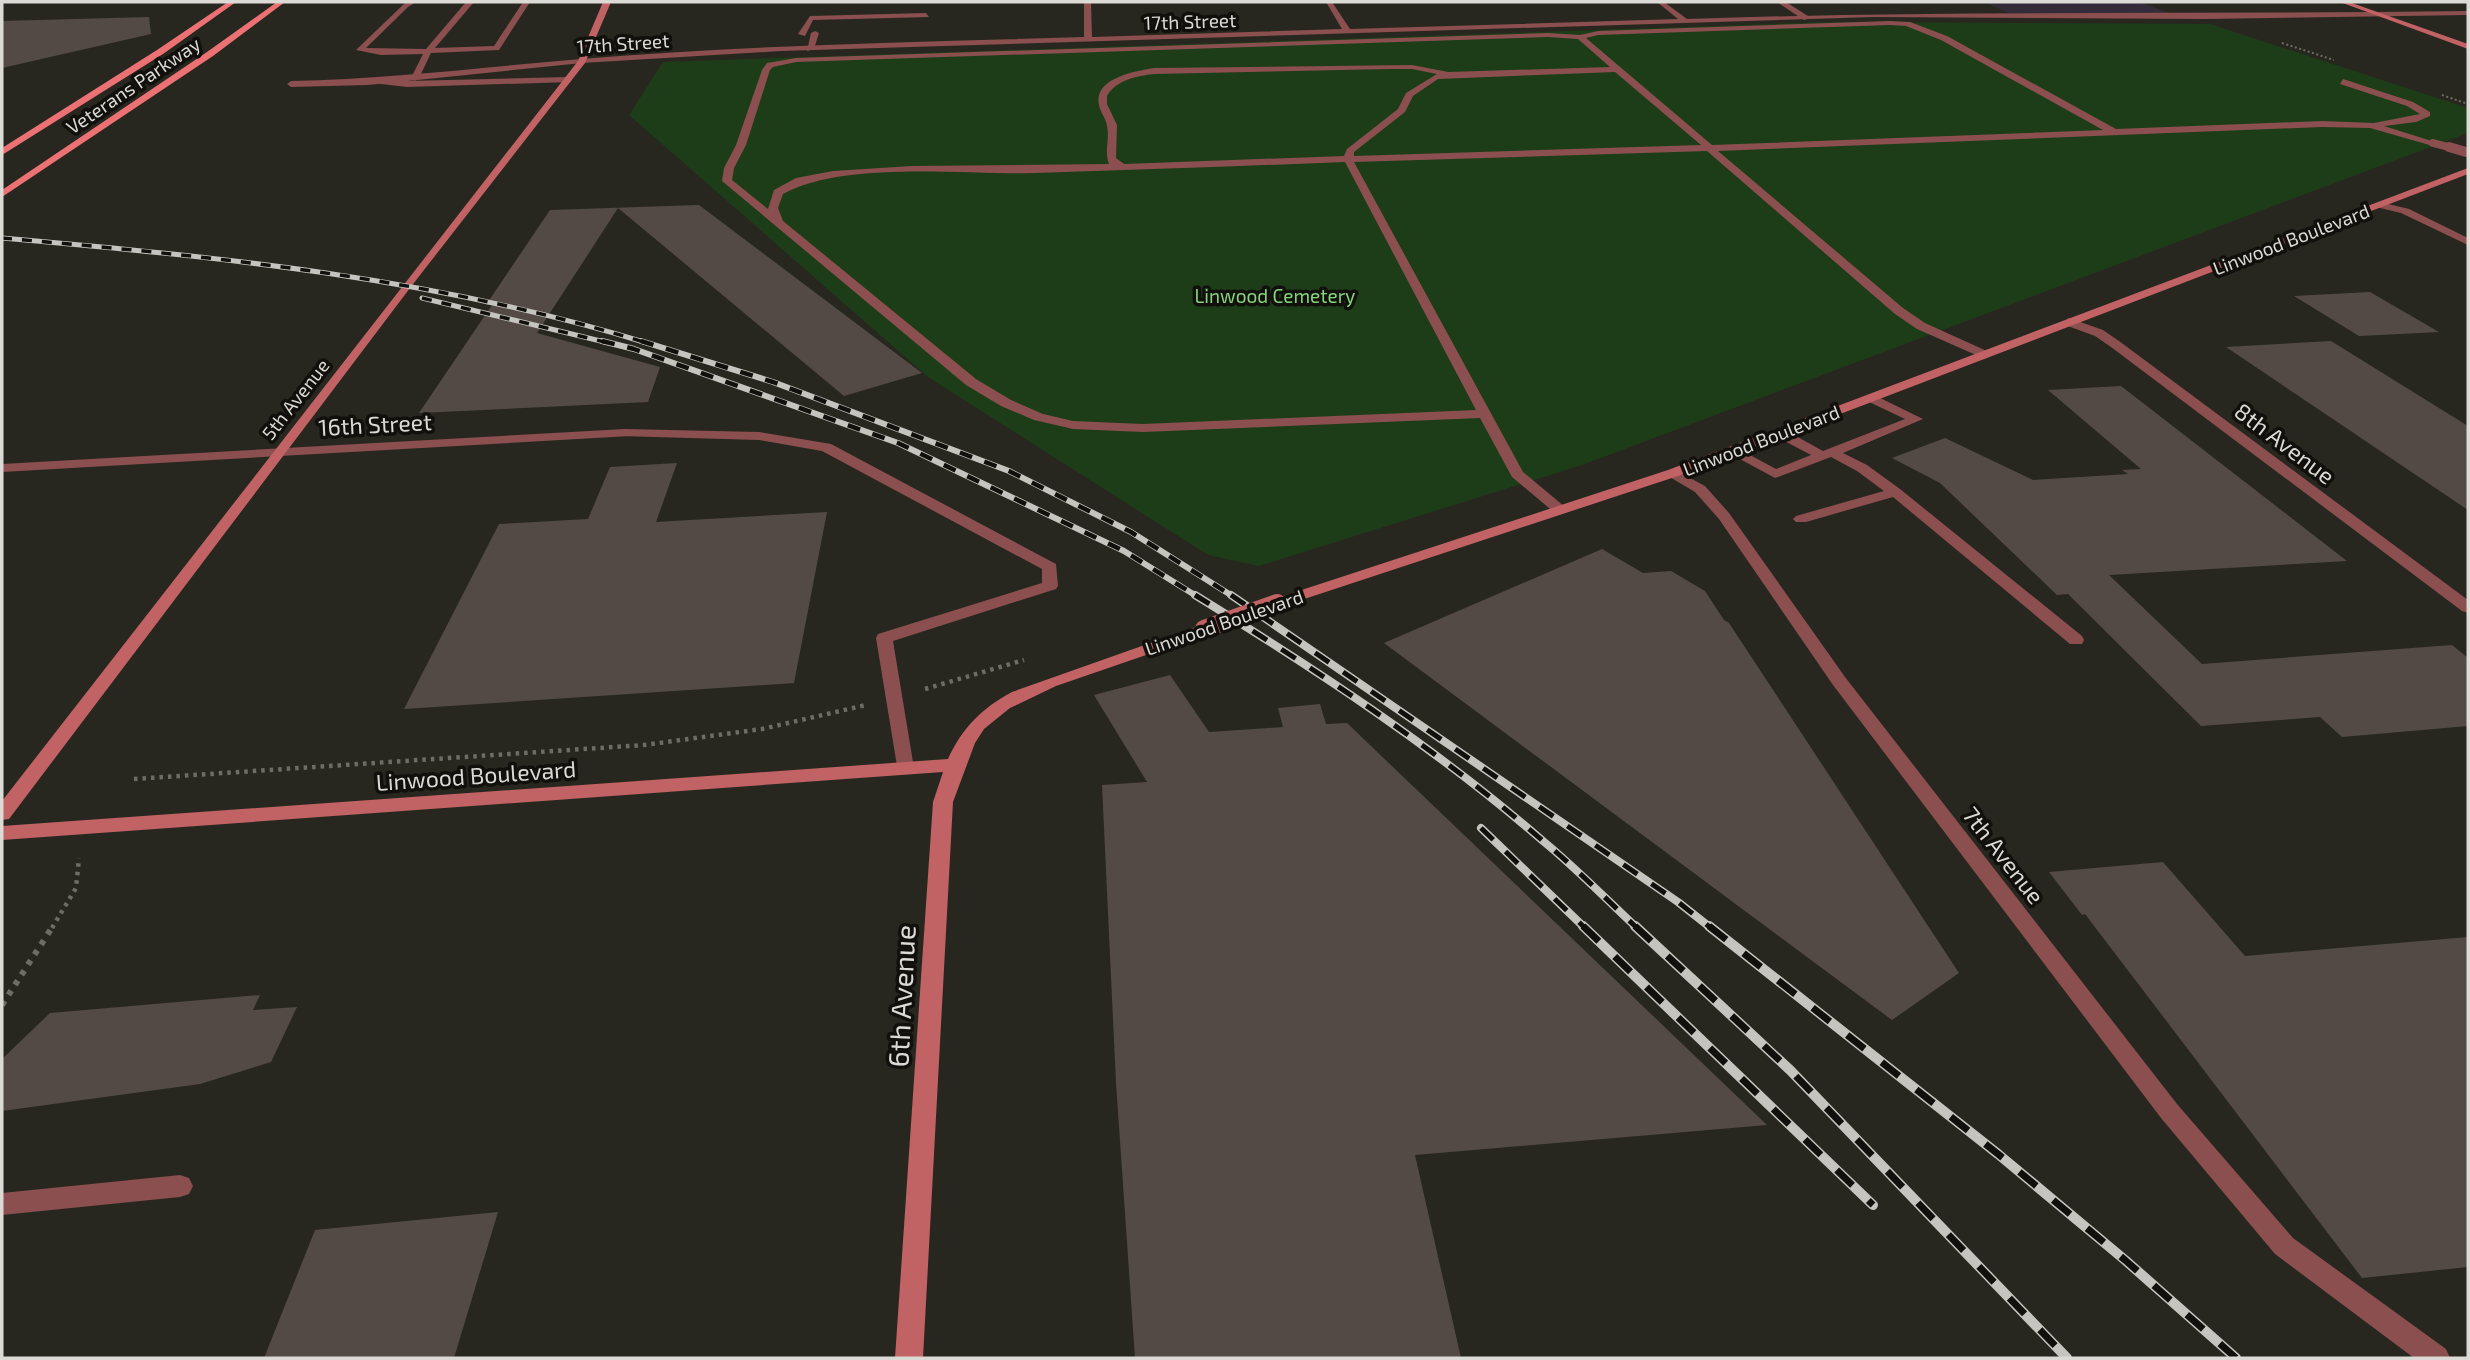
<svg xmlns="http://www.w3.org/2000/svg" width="2470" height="1360" font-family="'Exo 2',sans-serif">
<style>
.medical{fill:#332a3a}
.green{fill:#1d3d18}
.building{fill:#534a45}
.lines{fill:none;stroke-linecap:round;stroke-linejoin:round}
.path-far2{stroke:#6d6c65;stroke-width:2;stroke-dasharray:2 2.5;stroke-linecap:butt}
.path-far1{stroke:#6d6c65;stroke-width:4.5;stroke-dasharray:3.5 5;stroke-linecap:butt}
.path{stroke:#6d6c65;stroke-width:6;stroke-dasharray:5 7;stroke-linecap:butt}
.lane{fill:#8a4f4e;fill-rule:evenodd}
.street{fill:#8a4f4e;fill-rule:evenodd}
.secondary{fill:#c16264;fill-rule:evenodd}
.primary{fill:#ec7174;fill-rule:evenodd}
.rail-far3-casing{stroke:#c5c4be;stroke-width:5}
.rail-far2-casing{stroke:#c5c4be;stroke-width:6}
.rail-far1-casing{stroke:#c5c4be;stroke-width:8}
.rail-casing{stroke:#c5c4be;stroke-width:10}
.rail-far3{stroke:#11100c;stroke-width:3.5;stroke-dasharray:10;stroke-linecap:butt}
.rail-far2{stroke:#11100c;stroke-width:4.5;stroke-dasharray:13;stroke-linecap:butt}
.rail-far1{stroke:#11100c;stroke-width:5;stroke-dasharray:17;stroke-linecap:butt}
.rail{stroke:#11100c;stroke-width:7;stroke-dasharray:22;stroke-linecap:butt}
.lane-bridge-far1{stroke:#8a4f4e;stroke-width:8}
.lane-bridge{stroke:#8a4f4e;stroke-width:10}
.secondary-bridge{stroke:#c16264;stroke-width:18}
.labels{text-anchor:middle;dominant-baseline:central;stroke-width:7;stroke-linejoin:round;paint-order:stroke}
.far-street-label{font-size:19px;fill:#dbdad5;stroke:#11100c}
.far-park-label{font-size:19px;fill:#85d67a;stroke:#11100c}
.street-label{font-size:23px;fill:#dbdad5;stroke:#11100c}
.near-street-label{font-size:28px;fill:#dbdad5;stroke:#11100c}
</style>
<rect width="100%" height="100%" fill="#28271f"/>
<path class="medical" d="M 1984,2 L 2140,2 L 2171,14 L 2009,13 Z"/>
<path class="green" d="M 1831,22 L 2210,24 L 2468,108 L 2468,133 L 1582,465 L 1259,566 L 1208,555 L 928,377 L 629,115 L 663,62 Z"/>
<g class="building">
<path d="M 149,17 L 151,34 L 2,68 L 2,21 Z"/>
<path d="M 699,205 L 922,373 L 844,396 L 618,208 L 537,333 L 660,367 L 648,402 L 419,413 L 492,305 L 486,305 L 550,210 Z"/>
<path d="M 2370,292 L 2439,332 L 2359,336 L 2294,296 Z"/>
<path d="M 2331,341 L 2468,426 L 2468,510 L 2226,347 Z"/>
<path d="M 2121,386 L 2347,561 L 2109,575 L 2202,664 L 2452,645 L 2468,658 L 2468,726 L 2342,737 L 2320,717 L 2201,726 L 2068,594 L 2057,595 L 1940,483 L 1892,458 L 1945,438 L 2033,480 L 2128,474 L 2122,470 L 2141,469 L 2048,390 Z"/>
<path d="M 677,463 L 656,522 L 827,512 L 794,683 L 404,709 L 499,524 L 588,519 L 610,467 Z"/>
<path d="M 1602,549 L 1643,573 L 1671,571 L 1705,591 L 1724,620 L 1729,623 L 1959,973 L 1892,1020 L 1384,643 Z"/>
<path d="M 1170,675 L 1209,732 L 1283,727 L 1278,708 L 1320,704 L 1326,724 L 1347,723 L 1767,1125 L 1415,1155 L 1461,1358 L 1135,1358 L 1116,1083 L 1102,785 L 1147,782 L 1094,695 Z"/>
<path d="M 2163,862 L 2245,956 L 2468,937 L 2468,1267 L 2362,1278 L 2085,914 L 2082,915 L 2049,872 Z"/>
<path d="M 260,995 L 253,1010 L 297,1007 L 271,1062 L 200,1084 L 2,1111 L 2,1059 L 50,1013 Z"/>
<path d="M 498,1212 L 454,1358 L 264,1358 L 315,1230 Z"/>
</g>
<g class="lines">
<g class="path-far2">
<path d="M 2282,43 L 2334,60"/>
<path d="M 2442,95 L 2468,104"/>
</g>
<g class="path-far1">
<path d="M 925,689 L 1024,660"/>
<path d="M 134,779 L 644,745 L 762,729 L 866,705"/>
<path d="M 52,928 L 76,888 L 79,858"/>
</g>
<path class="path" d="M 2,1005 L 53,926"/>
<g class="lane">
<path d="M 406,2 L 416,2 L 408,7 L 366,48 L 426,49 L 466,2 L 474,2 L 435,48 L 494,46 L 523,2 L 530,2 L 499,50 L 431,53 L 419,78 L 415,81 L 411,78 L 423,54 L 381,55 L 356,50 Z"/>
<path d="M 1777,2 L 1786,2 L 1811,18 L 1804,20 Z"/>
<path d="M 926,13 L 929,17 L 813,20 L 805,36 L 798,34 L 810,16 Z"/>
<path d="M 1890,21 L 1910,22 L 1947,36 L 2116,129 L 2322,121 L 2374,123 L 2420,114 L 2407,106 L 2340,84 L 2343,79 L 2413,102 L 2430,112 L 2430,116 L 2416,122 L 2384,126 L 2438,143 L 2433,146 L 2370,128 L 2322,127 L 1718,151 L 1903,308 L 1925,323 L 1989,352 L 1991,355 L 1985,359 L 1917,329 L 1895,314 L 1707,151 L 1354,162 L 1523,472 L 1565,507 L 1567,510 L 1565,513 L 1555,513 L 1512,477 L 1480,418 L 1143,432 L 1073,429 L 1034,420 L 1001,406 L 966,385 L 722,181 L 724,168 L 736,145 L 762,70 L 767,63 L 796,58 L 1548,33 L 1580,35 L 1598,31 ZM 1890,25 L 1906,26 L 1941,40 L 2103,130 L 1712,145 L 1586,38 L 1598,35 ZM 1548,37 L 1578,39 L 1610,67 L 1448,72 L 1412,65 L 1154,68 C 1136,71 1093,78 1099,105 C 1100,112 1106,118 1107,126 C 1110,139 1104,151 1109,164 L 912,166 L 833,171 L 796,178 L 774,190 L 768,209 L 732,180 L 734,168 L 746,145 L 770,70 L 773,67 L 796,62 ZM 1389,69 L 1412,69 L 1437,74 L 1406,93 L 1398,109 L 1347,149 L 1344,156 L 1124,164 L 1116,158 L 1117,125 L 1107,104 L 1107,96 C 1116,80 1137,76 1154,74 ZM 1615,72 L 1701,145 L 1354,156 L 1354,152 L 1405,112 L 1413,96 L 1438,79 ZM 1345,162 L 1476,410 L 1143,424 L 1073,421 L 1043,414 L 1011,400 L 976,379 L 783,221 L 778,208 L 783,194 C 844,160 964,175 1035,173 C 1138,170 1242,166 1345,162 Z"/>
<path d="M 815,31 L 819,33 L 814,49 L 807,51 L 811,33 Z"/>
<path d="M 568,77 L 571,82 L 407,87 L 364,82 L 368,79 L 407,81 Z"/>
<path d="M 1872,394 L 1923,419 L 1843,453 L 1867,465 L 1900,489 L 2082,636 L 2084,640 L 2082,644 L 2070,644 L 1893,497 L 1806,522 L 1796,522 L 1793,519 L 1796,516 L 1884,491 L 1857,471 L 1831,457 L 1775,478 L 1725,451 L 1727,448 L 1737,448 L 1776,469 L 1811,455 L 1775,436 L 1775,430 L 1785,430 L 1823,451 L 1905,419 L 1867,401 L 1865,398 Z"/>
<path d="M 625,429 L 759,432 L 831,444 L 1056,564 L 1058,586 L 1056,589 L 893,641 L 914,768 L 912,772 L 898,772 L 876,638 L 878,634 L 1042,583 L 1042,569 L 822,451 L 759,440 L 620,436 L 620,430 Z"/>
<path d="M 180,1175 L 189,1178 L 193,1186 L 189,1194 L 180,1197 L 2,1215 L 2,1193 Z"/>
</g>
<g class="street">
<path d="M 1084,2 L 1091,2 L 1092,37 L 1342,29 L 1326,2 L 1332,2 L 1350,29 L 1678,19 L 1657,2 L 1664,2 L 1687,19 C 1947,10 2208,15 2468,11 L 2468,15 L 2205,19 L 1874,17 L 781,51 L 582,63 L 368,85 L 291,87 L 287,84 L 291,81 C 388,79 484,67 581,59 C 748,45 916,42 1084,37 Z"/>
<path d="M 2380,202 L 2409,209 L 2468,238 L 2468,245 L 2401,213 L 2376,207 L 2375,205 Z"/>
<path d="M 2069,318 L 2103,330 L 2119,341 L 2468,600 L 2468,613 L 2462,611 L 2111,347 L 2095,336 L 2065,325 L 2063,322 Z"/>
<path d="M 625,429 L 630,430 L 630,436 L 2,472 L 2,464 Z"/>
<path d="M 1673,469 L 1705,486 L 1729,513 L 1845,677 L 2177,1104 L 2293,1238 L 2446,1349 L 2450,1358 L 2414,1358 L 2275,1254 L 2161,1118 L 1833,685 L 1719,519 L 1695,492 L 1668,476 L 1666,473 Z"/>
</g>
<g class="secondary">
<path d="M 603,2 L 611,2 L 585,63 L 410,288 L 9,819 L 2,820 L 2,801 L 578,61 Z"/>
<path d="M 2340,2 L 2349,2 L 2468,44 L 2468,49 Z"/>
<path d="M 2468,168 L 2468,174 L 1678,476 L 1283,606 L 1271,606 L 1269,603 L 1271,600 L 1668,470 Z"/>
<path d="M 1204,624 L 1210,625 L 1212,629 L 1210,633 L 1056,686 L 1010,708 L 984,729 L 975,743 L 953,802 L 923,1358 L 895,1358 L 933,802 L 943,772 L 2,840 L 2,826 L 948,759 C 962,728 982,708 1012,692 Z"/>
</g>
<g class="primary">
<path d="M 228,2 L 236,2 L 163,54 L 2,155 L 2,148 L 157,50 Z"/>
<path d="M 277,2 L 285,2 L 213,56 L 2,197 L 2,190 L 207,52 Z"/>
</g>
<g class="rail-far3-casing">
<g id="rail-far3">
<path d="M 2,238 C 220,257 437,278 647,343"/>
<path d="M 422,298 L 609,343"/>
</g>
</g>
<g class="rail-far2-casing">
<g id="rail-far2">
<path d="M 602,341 L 634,349 L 898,443 L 1124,551 L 1198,597"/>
<path d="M 641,341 L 773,382 L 1009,471 L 1131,532 L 1234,597"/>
</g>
</g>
<g class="rail-far1-casing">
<g id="rail-far1">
<path d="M 1195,595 C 1315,669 1436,748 1543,841 C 1576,868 1606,899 1637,928"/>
<path d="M 1231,595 L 1678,902 L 1711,928"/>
<path d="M 1481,828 L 1585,928"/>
</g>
</g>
<g class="rail-casing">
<g id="rail">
<path d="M 1583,926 L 1873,1205"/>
<path d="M 1635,926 L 1790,1070 L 2067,1358"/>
<path d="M 1709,926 L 1998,1154 L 2125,1260 L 2236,1358"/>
</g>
</g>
<use href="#rail-far3" class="rail-far3"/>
<use href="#rail-far2" class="rail-far2"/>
<use href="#rail-far1" class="rail-far1"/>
<use href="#rail" class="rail"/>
<path class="lane-bridge-far1" d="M 2433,143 L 2456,149"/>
<path class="lane-bridge" d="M 2449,147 L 2466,152"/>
<path class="secondary-bridge" d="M 1204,629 L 1277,603"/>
</g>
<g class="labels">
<g class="far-street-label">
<text transform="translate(1190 21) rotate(-2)">17th Street</text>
<text transform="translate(623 43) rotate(-4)">17th Street</text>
<text transform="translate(133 85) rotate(-34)">Veterans Parkway</text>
<text transform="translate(2291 239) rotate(-21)">Linwood Boulevard</text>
<text transform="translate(295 399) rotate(-52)">5th Avenue</text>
<text transform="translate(1761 440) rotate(-21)">Linwood Boulevard</text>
<text transform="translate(1224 622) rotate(-19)">Linwood Boulevard</text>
</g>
<g class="far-park-label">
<text x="1275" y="295">Linwood Cemetery</text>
</g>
<g class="street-label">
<text transform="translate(375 424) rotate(-3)">16th Street</text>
<text transform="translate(2285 443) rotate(37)">8th Avenue</text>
<text transform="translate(476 775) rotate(-4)">Linwood Boulevard</text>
<text transform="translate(2004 855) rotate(52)">7th Avenue</text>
</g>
<g class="near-street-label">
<text transform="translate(901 996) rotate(-87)">6th Avenue</text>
</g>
</g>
<rect width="2470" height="1360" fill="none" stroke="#dbdad5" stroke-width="7"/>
</svg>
